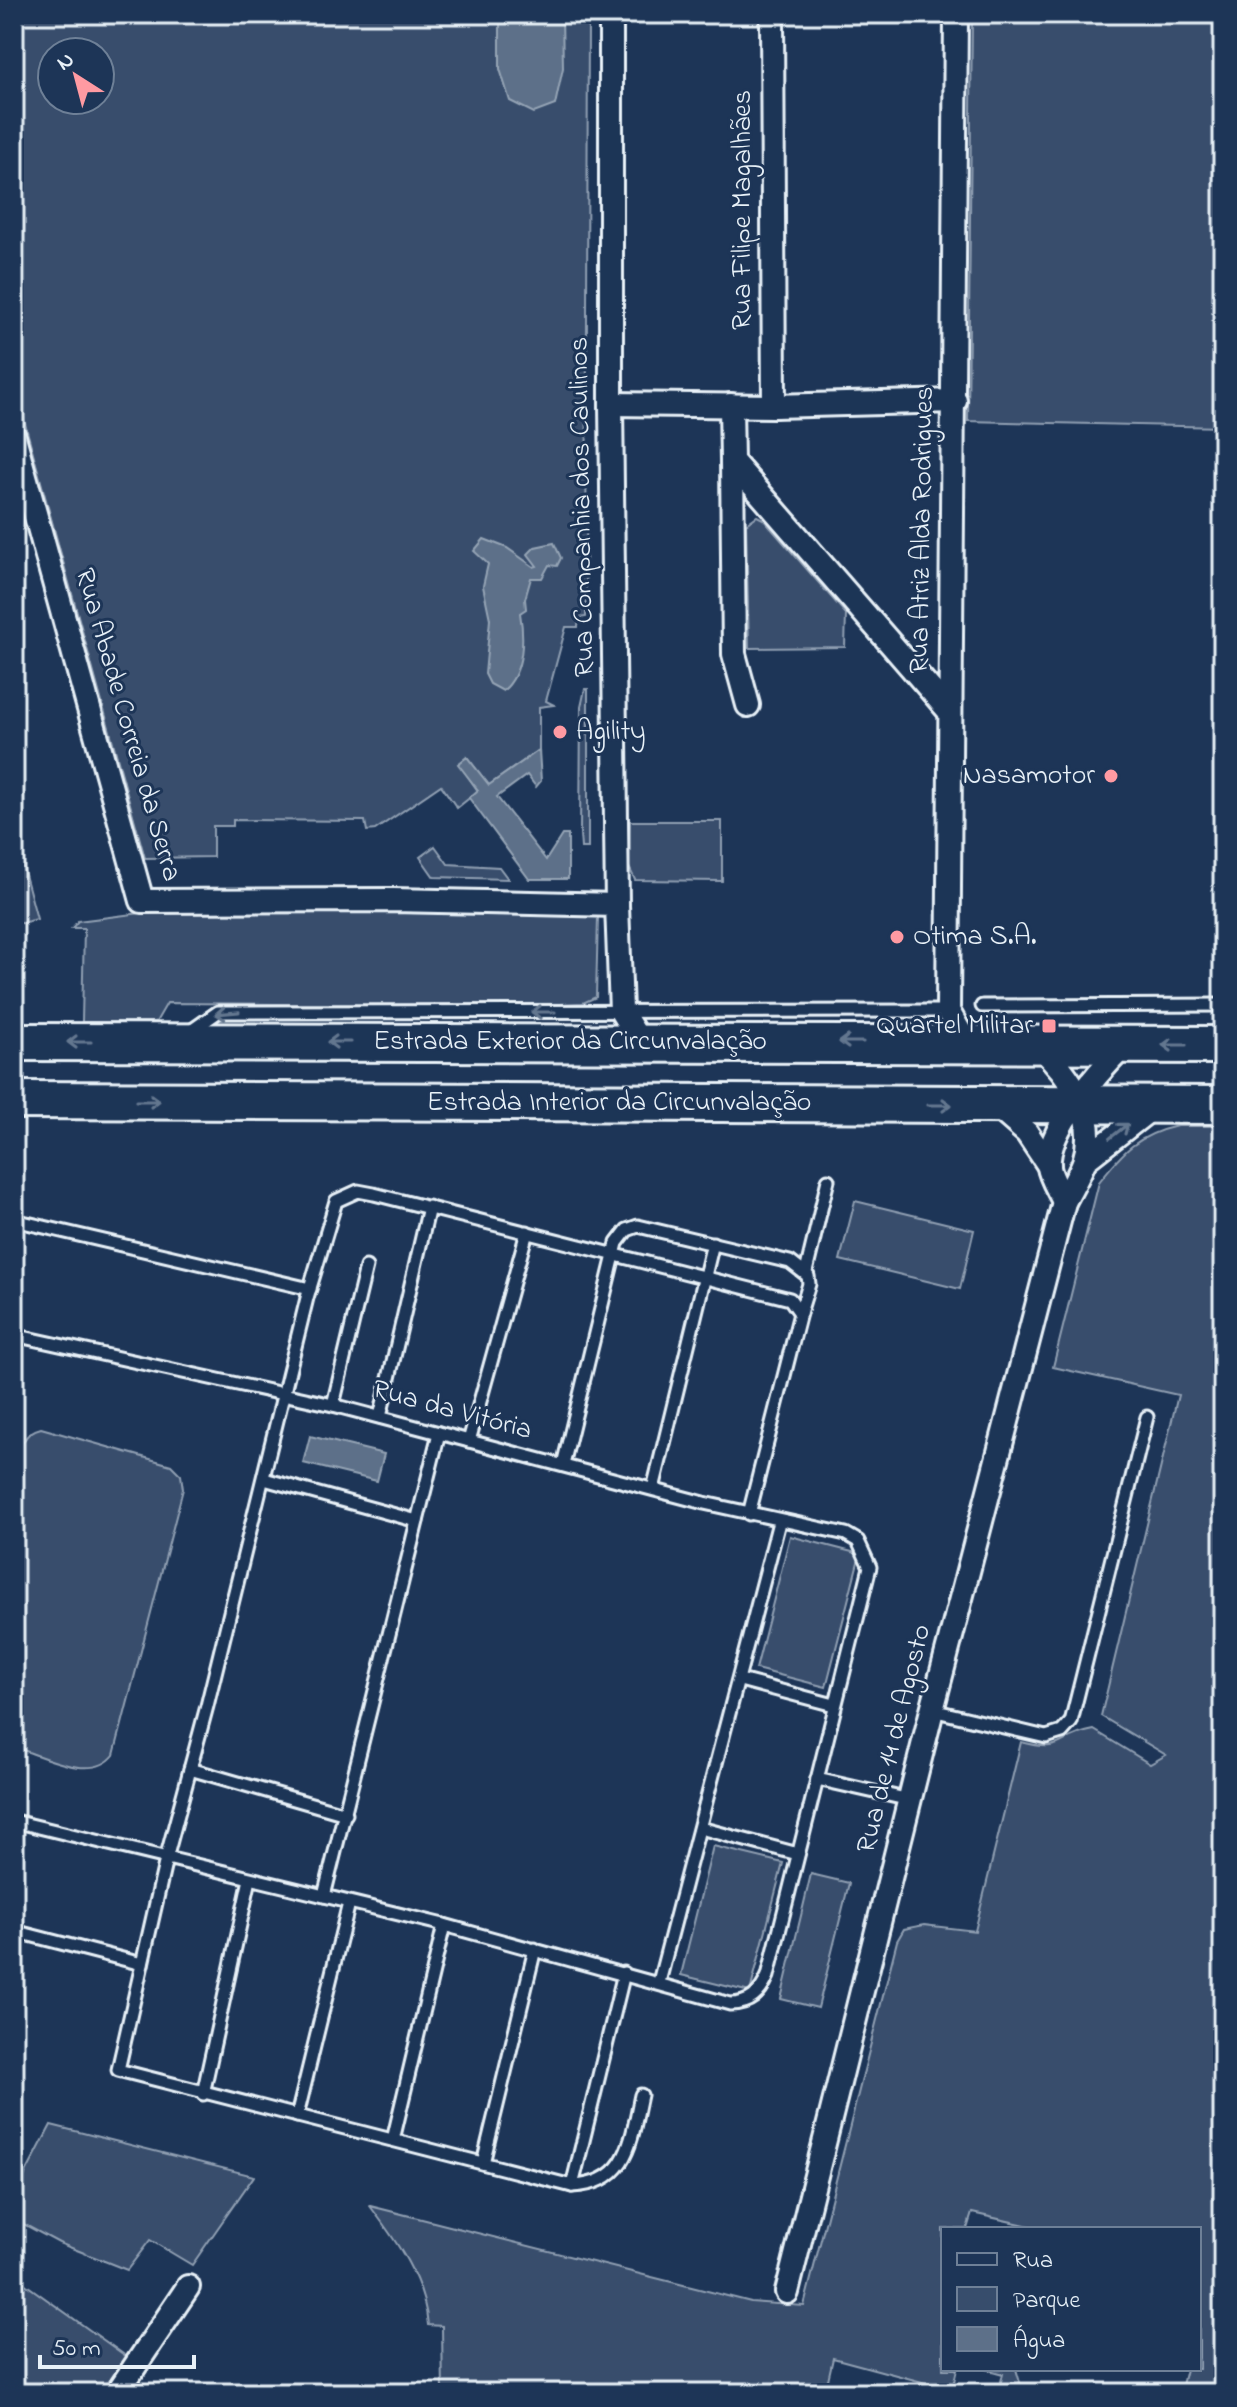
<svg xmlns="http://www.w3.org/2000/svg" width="1237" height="2407" font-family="'Indie Flower',sans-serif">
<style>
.green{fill:#374d6c;stroke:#909fb2;stroke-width:2;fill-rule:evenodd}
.water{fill:#5d7089;stroke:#95a4b5;stroke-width:2}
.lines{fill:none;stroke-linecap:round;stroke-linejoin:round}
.lane-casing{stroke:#e8f1f8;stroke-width:17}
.street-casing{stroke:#e8f1f8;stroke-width:28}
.primary-casing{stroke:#e8f1f8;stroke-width:42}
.lane{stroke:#1d3557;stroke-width:11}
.street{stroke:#1d3557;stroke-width:22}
.primary{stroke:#1d3557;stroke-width:36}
.oneway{stroke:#64778f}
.poi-dot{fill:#ff9aa2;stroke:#1d3557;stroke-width:3}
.labels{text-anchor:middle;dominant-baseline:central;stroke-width:6;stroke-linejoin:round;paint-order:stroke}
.street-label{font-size:28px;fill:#e8f1f8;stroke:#1d3557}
.poi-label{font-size:28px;fill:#e8f1f8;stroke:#1d3557;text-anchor:start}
</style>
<rect width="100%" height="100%" fill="#1d3557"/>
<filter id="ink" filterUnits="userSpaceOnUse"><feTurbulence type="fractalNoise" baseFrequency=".0125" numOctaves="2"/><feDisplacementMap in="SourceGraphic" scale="16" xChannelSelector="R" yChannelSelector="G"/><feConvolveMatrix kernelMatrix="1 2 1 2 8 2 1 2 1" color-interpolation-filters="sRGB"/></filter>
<g filter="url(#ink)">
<g class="green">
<path d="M 14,14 L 588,14 L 586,617 L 579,618 L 578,627 L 566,627 L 546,701 L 554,705 L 539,707 L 539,750 L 489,785 L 467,757 L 459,764 L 478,791 L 457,808 L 441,785 L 375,830 L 367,831 L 365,821 L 233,820 L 233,826 L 213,826 L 213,857 L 145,858 L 14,384 ZM 52,52 L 100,52 L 100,100 L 52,100 Z"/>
<path d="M 972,14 L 1223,14 L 1223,427 L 968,421 Z"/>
<path d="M 757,516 L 763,519 L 846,614 L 845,647 L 749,648 L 746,524 Z"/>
<path d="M 585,689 L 588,689 L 588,848 L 581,848 L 580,834 L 581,707 Z"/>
<path d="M 630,821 L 722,821 L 722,881 L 635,880 L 629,867 Z"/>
<path d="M 14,834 L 37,919 L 14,925 Z"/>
<path d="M 435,846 L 448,864 L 499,867 L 508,879 L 434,877 L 420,857 Z"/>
<path d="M 507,909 L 598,917 L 596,997 L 583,1003 L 514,1006 L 167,1003 L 156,1022 L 82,1022 L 84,928 L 72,928 L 78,921 L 149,912 Z"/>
<path d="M 1177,1126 L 1223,1126 L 1223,2393 L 1180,2393 L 1186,2369 L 1199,2369 L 1199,2229 L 1043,2229 L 972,2213 L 967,2229 L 943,2229 L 943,2369 L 957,2369 L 952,2390 L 833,2358 L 825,2393 L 443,2393 L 442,2326 L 428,2325 C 424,2279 397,2242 370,2206 L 751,2302 L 804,2306 L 897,1941 L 904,1929 L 924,1925 L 975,1931 L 1021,1742 C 1068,1754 1054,1737 1094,1730 L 1150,1764 L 1166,1755 L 1101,1716 L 1178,1395 L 1053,1367 L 1099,1182 C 1123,1151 1138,1135 1177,1126 Z"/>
<path d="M 855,1201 L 974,1230 L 960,1289 L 840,1260 Z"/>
<path d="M 41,1428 L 171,1465 L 181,1475 L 183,1489 L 114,1755 C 92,1783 43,1756 14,1747 L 14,1475 C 19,1456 19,1433 41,1428 Z"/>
<path d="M 790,1536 L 860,1554 L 826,1687 L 756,1669 Z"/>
<path d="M 713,1846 L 783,1863 L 750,1992 L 681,1975 Z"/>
<path d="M 811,1874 L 849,1883 L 818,2008 L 781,1999 Z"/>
<path d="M 51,2125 L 254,2176 L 192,2265 L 150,2240 L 127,2270 L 59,2243 L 14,2219 L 14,2196 Z"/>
<path d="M 14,2276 L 130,2359 L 109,2393 L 14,2393 Z"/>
<path d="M 985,2369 L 1016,2369 L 1023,2393 L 998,2393 L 1003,2374 Z"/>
</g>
<g class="water">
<path d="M 477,14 L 562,14 L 563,68 L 555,105 L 534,113 L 510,101 L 500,69 L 500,22 L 494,17 Z"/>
<path d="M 484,539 L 507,548 L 534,567 L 537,566 L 528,554 L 535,547 L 554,543 L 561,558 L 557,566 L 549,565 L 542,578 L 531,578 L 525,599 L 526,609 L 520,613 C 524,636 525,672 503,691 L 490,684 L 485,674 L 490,619 L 483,586 L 488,564 L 474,551 Z"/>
<path d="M 539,750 L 541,781 L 536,787 L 527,775 L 497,797 L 546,860 L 562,835 L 568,835 L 568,879 L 529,879 L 469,798 L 478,790 L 458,764 L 467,757 L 489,785 Z"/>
<path d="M 310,1436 L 384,1454 L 377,1481 L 303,1463 Z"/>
</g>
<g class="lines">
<g class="lane-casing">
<g id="lane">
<path d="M 982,1006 L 1223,1005"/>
<path d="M 188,1033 L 218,1012 L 948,1011"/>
<path d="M 14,1220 L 310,1289"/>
<path d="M 806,1272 L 828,1180"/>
<path d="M 14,1335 L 333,1405 L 704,1503 L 846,1534 L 858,1541 L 870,1567 L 768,1976 C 760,1994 750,2004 730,2004 L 444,1925 L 14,1821"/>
<path d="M 333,1405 L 366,1267"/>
<path d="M 380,1417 L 429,1207"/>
<path d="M 469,1441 L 527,1232"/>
<path d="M 563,1465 L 617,1243 L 627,1230 L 638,1226 L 790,1262 L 808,1276 L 809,1284 L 800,1313"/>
<path d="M 264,1479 L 417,1521"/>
<path d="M 653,1489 L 713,1243"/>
<path d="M 740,1680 L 834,1705"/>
<path d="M 932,1710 L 1046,1737 L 1062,1732 L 1071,1722 L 1147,1417"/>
<path d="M 190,1769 L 346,1814"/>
<path d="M 817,1779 L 910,1800"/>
<path d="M 700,1828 L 798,1854"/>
<path d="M 324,1896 L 439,1433"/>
<path d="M 14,1931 L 142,1964"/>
<path d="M 659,1982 L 779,1522"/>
<path d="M 203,2094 L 250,1879"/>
<path d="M 641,2095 C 631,2140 629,2184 572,2186 L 118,2070 L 166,1859 L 207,1706 L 307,1298 L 336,1201 L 358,1191 L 374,1194 L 790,1299 L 800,1313 L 749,1514"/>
<path d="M 297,2116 L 349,1903"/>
<path d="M 393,2140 L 444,1925"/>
<path d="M 483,2163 L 535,1949"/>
<path d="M 572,2186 L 624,1973"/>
</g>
</g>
<g class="street-casing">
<g id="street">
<path d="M 611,14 L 611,404 L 617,905 L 621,1011 L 640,1042"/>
<path d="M 772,14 L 774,406"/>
<path d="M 956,14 L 948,1011 L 966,1043"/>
<path d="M 611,404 L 774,406 L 955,401"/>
<path d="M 731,405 L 732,461 L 950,712"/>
<path d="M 14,437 L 142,901 L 393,900 L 617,905"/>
<path d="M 732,461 L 734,654 L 748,705"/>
<path d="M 996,1106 L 1027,1133 L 1049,1166"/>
<path d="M 1085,1160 L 1153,1107"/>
<path d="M 1064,1202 C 1060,1192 1050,1177 1049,1167 C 1045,1130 1101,1069 1125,1045"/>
<path d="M 787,2292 L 932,1710 L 1064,1202 C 1071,1189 1079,1175 1084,1162 C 1099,1116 1070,1074 1038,1045"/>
<path d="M 117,2393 L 188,2287"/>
</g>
</g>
<g class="primary-casing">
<g id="primary">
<path d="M 14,1042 L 1223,1045"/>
<path d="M 14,1100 L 1223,1105"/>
</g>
</g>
<use href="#lane" class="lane"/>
<use href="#street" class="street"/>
<use href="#primary" class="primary"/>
</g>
<defs><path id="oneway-shaft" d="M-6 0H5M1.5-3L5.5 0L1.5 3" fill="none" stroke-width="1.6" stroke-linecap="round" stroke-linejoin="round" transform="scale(2)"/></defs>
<g class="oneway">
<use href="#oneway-shaft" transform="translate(543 1012) rotate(180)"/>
<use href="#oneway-shaft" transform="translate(227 1013) rotate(175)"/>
<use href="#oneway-shaft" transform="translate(79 1042) rotate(-180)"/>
<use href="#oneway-shaft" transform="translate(339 1042) rotate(-180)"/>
<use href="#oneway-shaft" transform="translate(851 1042) rotate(-180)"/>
<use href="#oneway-shaft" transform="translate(1174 1045) rotate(180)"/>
<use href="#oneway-shaft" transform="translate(148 1101)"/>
<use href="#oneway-shaft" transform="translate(940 1105)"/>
<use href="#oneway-shaft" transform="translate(1119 1131) rotate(-38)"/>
</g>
</g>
<g class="poi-dot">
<circle cx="560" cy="732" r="8"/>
<circle cx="1111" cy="776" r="8"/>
<circle cx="897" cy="937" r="8"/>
<rect x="1041" y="1018" width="16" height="16" rx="4"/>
</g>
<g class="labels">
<g class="street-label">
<text transform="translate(743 210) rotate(-90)">Rua Filipe Magalhães</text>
<text transform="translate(583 507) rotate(-91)">Rua Companhia dos Caulinos</text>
<text transform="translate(923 530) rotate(-89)">Rua Atriz Alda Rodrigues</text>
<text transform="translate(127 725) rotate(74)">Rua Abade Correia da Serra</text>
<text x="570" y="1042">Estrada Exterior da Circunvalação</text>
<text x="619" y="1103">Estrada Interior da Circunvalação</text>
<text transform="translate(452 1411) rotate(15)">Rua da Vitória</text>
<text transform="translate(895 1739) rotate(-76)">Rua de 14 de Agosto</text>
</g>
<g class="poi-label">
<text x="576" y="732">Agility</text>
<text x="1095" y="776" text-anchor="end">Nasamotor</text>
<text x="913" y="937">Otima S.A.</text>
<text x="1033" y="1026" text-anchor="end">Quartel Militar</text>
</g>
</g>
<rect width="1237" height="2407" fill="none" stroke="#1d3557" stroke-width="48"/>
<rect x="24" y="24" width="1189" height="2359" fill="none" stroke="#e8f1f8" stroke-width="3" filter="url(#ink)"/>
<rect x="941" y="2227" width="260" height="144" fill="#1d3557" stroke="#6e8097" stroke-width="2"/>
<rect x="957" y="2253" width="40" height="12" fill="#1d3557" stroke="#6e8097" stroke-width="2"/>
<text x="1013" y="2267" font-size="24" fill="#e8f1f8">Rua</text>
<rect x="957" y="2287" width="40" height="24" fill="#374d6c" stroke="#6e8097" stroke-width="2"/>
<text x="1013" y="2307" font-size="24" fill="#e8f1f8">Parque</text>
<rect x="957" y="2327" width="40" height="24" fill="#5d7089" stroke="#6e8097" stroke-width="2"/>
<text x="1013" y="2347" font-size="24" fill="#e8f1f8">Água</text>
<g transform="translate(76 76) rotate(324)"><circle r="38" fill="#1d3557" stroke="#6e8097" stroke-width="2"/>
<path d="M0-6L14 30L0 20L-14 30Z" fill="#ff9aa2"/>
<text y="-12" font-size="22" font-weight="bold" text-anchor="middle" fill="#e8f1f8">N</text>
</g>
<path d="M40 2355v12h154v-12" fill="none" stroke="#e8f1f8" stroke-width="4"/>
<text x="52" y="2355" font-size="24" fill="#e8f1f8" stroke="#1d3557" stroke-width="6" paint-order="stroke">50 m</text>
</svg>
